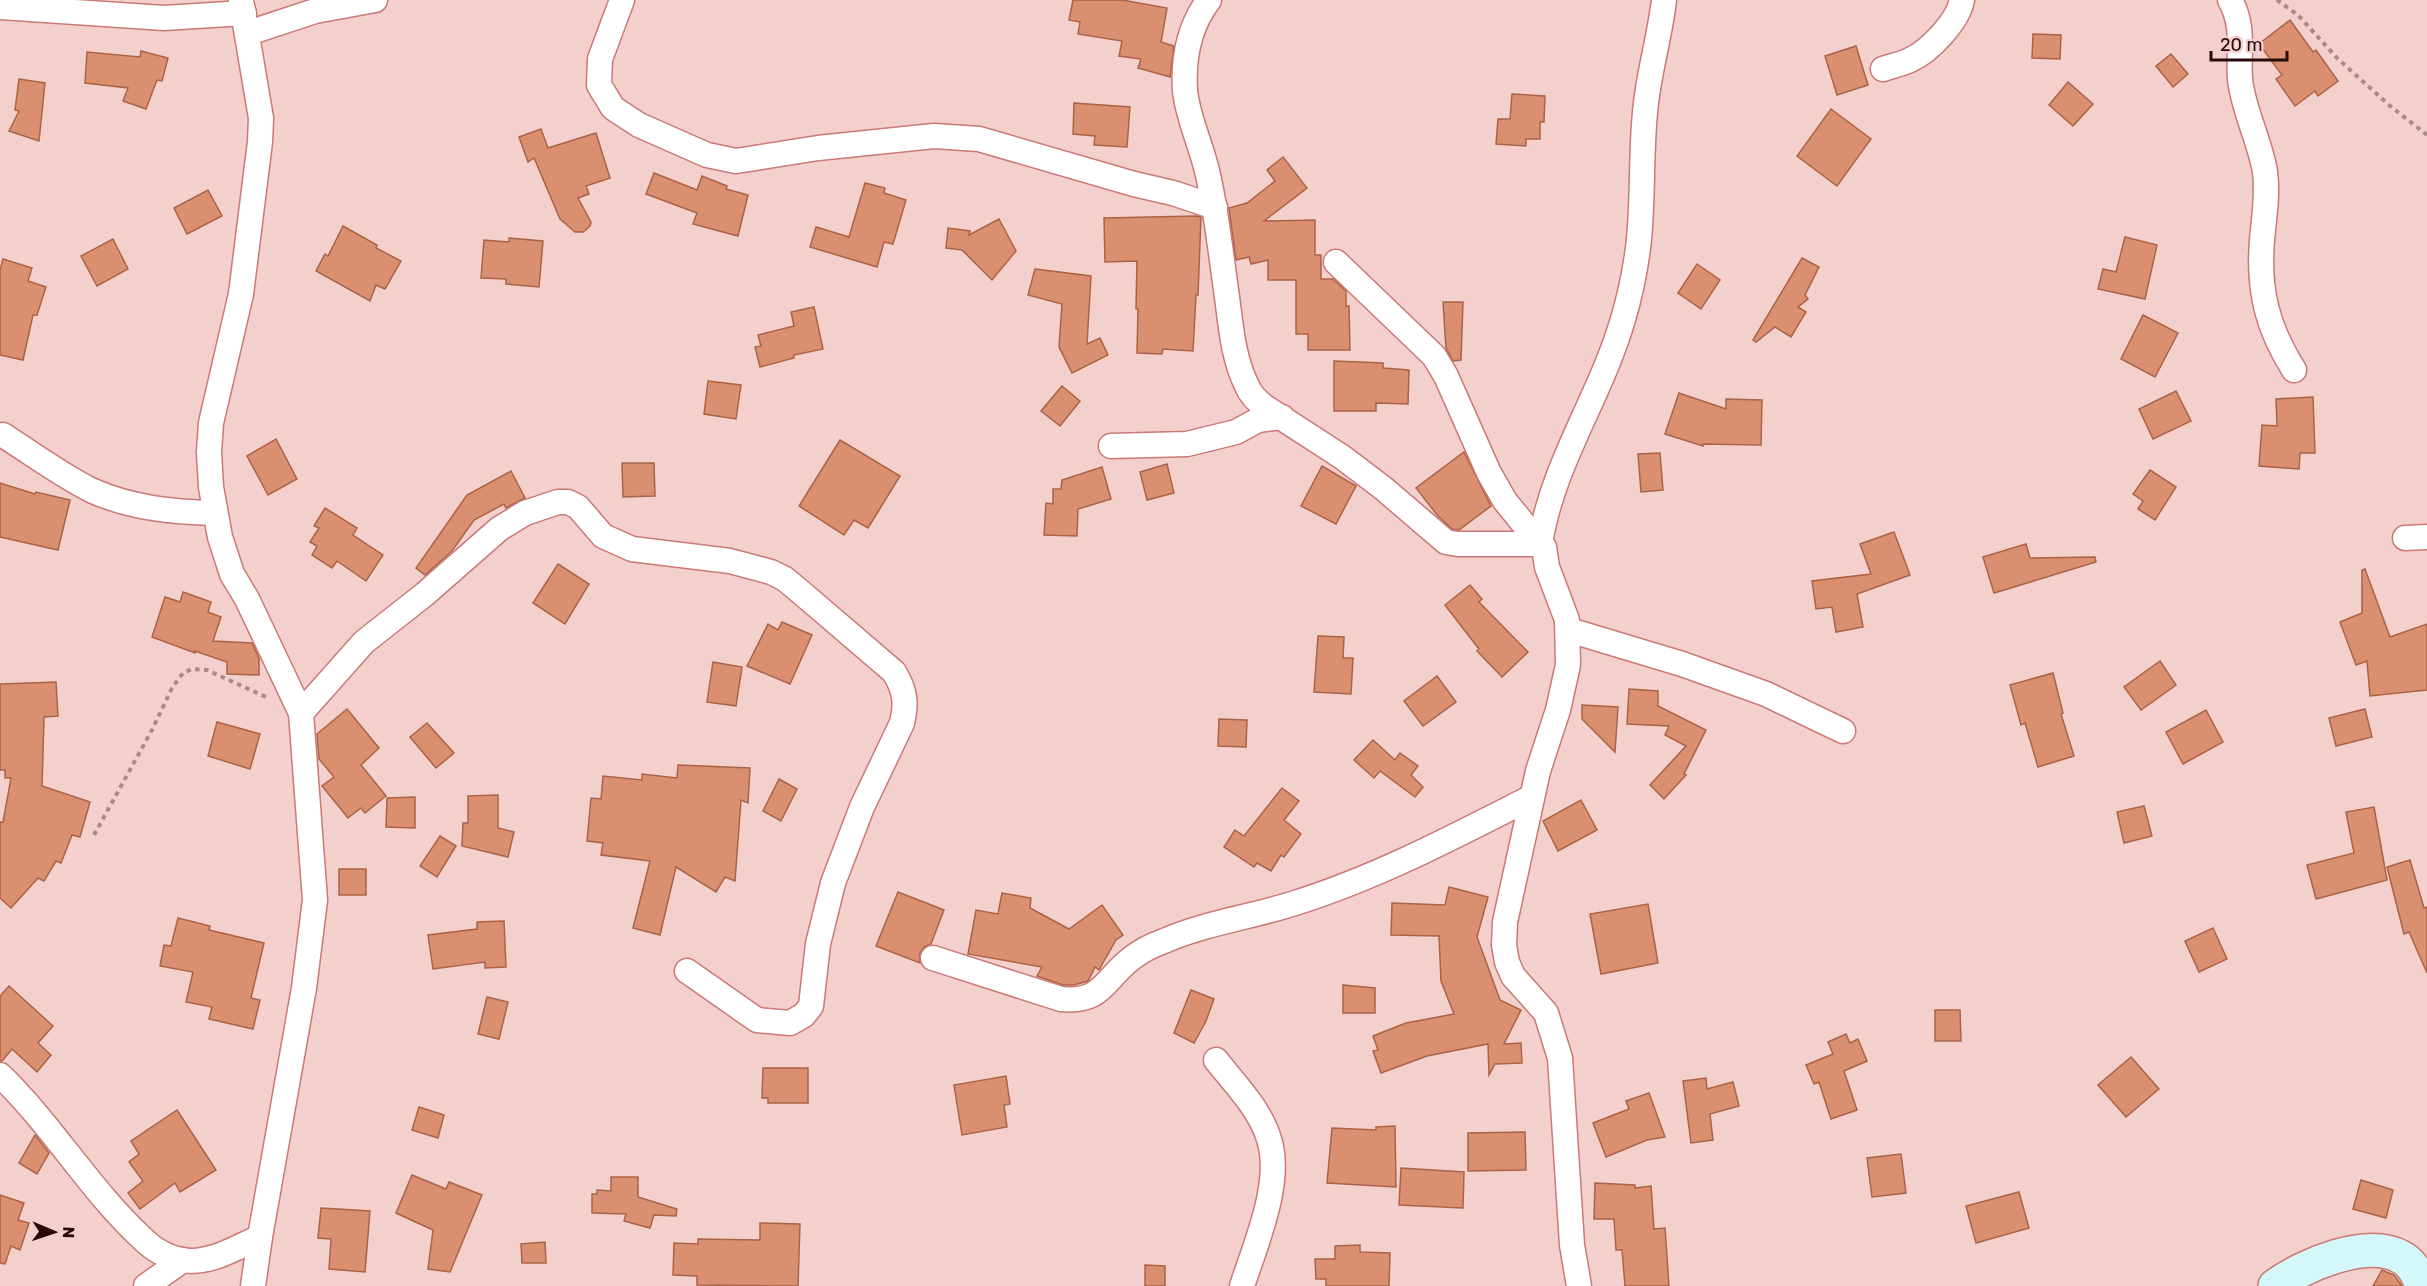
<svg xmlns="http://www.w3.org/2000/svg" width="2427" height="1286" font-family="Rubik,sans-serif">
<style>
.building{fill:#db8f71;stroke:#aa6346;stroke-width:1.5}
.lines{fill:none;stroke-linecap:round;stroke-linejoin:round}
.street-casing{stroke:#ca7976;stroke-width:27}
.secondary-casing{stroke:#ca7976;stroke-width:36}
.path{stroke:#ab8987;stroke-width:4;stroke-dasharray:4.5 4.5;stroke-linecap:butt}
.street{stroke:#fff;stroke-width:24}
.secondary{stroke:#d4f7f9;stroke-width:33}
</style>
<rect width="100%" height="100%" fill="#f4d0cd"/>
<g class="building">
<path d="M 1073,0 L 1122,0 L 1167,8 L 1161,42 L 1174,46 L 1170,77 L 1138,68 L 1141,59 L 1119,56 L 1122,41 L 1078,34 L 1080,22 L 1069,20 Z"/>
<path d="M 2290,20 L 2313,52 L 2316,50 L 2338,81 L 2318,96 L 2315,91 L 2295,106 L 2276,79 L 2282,75 L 2259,44 Z"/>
<path d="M 2033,34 L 2061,35 L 2060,59 L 2032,58 Z"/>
<path d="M 1856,46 L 1868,85 L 1837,95 L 1825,56 Z"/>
<path d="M 141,51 L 168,58 L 162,81 L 157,80 L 146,109 L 123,101 L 128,88 L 85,83 L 87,52 L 140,57 Z"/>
<path d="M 2171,54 L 2188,74 L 2173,87 L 2156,66 Z"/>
<path d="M 19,79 L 45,83 L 39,141 L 9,131 L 19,111 L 15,110 Z"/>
<path d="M 2068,82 L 2093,104 L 2073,126 L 2049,105 Z"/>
<path d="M 1512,94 L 1545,96 L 1544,122 L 1540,122 L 1540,139 L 1526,139 L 1526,146 L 1496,144 L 1498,119 L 1510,119 Z"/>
<path d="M 1074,103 L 1130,107 L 1127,147 L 1094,145 L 1095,136 L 1073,134 Z"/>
<path d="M 1831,109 L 1871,139 L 1837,186 L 1797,156 Z"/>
<path d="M 541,129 L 548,148 L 596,133 L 610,178 L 586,186 L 589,194 L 578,198 L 591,222 L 590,226 L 583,232 L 575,232 L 560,219 L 534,158 L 528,162 L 519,137 Z"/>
<path d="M 1283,157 L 1307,188 L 1264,221 L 1315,220 L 1315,255 L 1321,255 L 1321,279 L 1333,279 L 1346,291 L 1346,306 L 1349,306 L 1350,350 L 1308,350 L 1308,334 L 1296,334 L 1296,280 L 1268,280 L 1268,260 L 1251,264 L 1249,257 L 1236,260 L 1229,208 L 1247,203 L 1275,181 L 1267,170 Z"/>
<path d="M 654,173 L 697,190 L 702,176 L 727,186 L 726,189 L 748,195 L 738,236 L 693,224 L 697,213 L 646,194 Z"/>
<path d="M 865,183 L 885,188 L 884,193 L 906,200 L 893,244 L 884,242 L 877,267 L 810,247 L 816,227 L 849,237 Z"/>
<path d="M 208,190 L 222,216 L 187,234 L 174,208 Z"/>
<path d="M 1196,216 L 1201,217 L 1198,295 L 1196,295 L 1193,351 L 1163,349 L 1162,354 L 1137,353 L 1138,309 L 1136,309 L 1137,261 L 1105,262 L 1104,218 Z"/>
<path d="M 999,219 L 1016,251 L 992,280 L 962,250 L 946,248 L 948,228 L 970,231 L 969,235 Z"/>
<path d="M 343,226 L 377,245 L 376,248 L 401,261 L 385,289 L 376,285 L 370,301 L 316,271 L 325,254 L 328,256 Z"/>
<path d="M 2125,237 L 2157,245 L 2145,299 L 2098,289 L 2103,269 L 2116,272 Z"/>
<path d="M 509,238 L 543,241 L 539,287 L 506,284 L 506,279 L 481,278 L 484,240 L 509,242 Z"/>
<path d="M 113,239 L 128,269 L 97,286 L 81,256 Z"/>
<path d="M 1802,258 L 1819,267 L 1805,295 L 1808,299 L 1798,307 L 1806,312 L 1791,337 L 1775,327 L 1756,342 L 1753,340 Z"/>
<path d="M 3,259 L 32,268 L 28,281 L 46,287 L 37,315 L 33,315 L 23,360 L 0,355 L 0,270 Z"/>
<path d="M 1697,264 L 1720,280 L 1701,309 L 1678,293 Z"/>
<path d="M 1035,269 L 1091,276 L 1087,344 L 1100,338 L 1108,355 L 1072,373 L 1059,347 L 1062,304 L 1028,295 Z"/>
<path d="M 1443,302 L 1463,302 L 1461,360 L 1453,361 L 1446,348 Z"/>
<path d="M 814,307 L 823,349 L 794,355 L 794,358 L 760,367 L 755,347 L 761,346 L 758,335 L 794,326 L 791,312 Z"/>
<path d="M 2143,315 L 2178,333 L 2155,377 L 2121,359 Z"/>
<path d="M 1334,361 L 1383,363 L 1383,368 L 1409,370 L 1408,404 L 1376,403 L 1376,411 L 1334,411 Z"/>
<path d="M 708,381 L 741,385 L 736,419 L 704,414 Z"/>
<path d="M 1062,386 L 1080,401 L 1060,426 L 1041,411 Z"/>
<path d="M 2176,391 L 2191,421 L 2153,439 L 2139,409 Z"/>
<path d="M 1679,393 L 1726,409 L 1726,399 L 1762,400 L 1761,445 L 1703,444 L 1703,446 L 1665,434 Z"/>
<path d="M 2313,397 L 2315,453 L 2300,453 L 2299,469 L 2259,466 L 2262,425 L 2277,426 L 2276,399 Z"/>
<path d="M 276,439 L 297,479 L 268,495 L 247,456 Z"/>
<path d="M 840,440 L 900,476 L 868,528 L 854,520 L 844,535 L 799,506 Z"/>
<path d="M 1464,452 L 1491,506 L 1459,530 L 1452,529 L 1438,516 L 1416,488 Z"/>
<path d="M 1660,453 L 1663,490 L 1641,492 L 1638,454 Z"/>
<path d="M 622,463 L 654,463 L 655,496 L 623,497 Z"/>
<path d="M 1167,464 L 1174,493 L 1147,500 L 1140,472 Z"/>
<path d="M 1322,466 L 1356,486 L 1336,524 L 1301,506 Z"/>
<path d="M 1102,467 L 1111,499 L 1078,509 L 1077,536 L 1044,535 L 1046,503 L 1053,504 L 1053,489 L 1061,489 L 1062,480 Z"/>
<path d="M 2150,470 L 2176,487 L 2155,520 L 2138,509 L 2143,501 L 2133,494 Z"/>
<path d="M 511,471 L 525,498 L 506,508 L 504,504 L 474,520 L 452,551 L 425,575 L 416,568 L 467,495 Z"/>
<path d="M 0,483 L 35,494 L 36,492 L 70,500 L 58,550 L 0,537 Z"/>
<path d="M 325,508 L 357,528 L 353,535 L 383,555 L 366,581 L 337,561 L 332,568 L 312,555 L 317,546 L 310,542 L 319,528 L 314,526 Z"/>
<path d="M 1894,532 L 1910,575 L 1857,594 L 1863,627 L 1836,632 L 1832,607 L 1816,609 L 1812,581 L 1871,574 L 1860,544 Z"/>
<path d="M 2026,544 L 2030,558 L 2095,557 L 2096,562 L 1994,593 L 1983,557 Z"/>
<path d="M 558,564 L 589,584 L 565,624 L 533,603 Z"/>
<path d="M 2365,569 L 2390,637 L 2427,624 L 2427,690 L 2370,696 L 2367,661 L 2356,665 L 2340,622 L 2362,613 L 2362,570 Z"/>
<path d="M 1470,585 L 1482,599 L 1479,602 L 1528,652 L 1502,677 L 1477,651 L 1479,649 L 1445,605 Z"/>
<path d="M 183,592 L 211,602 L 208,612 L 221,617 L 213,641 L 252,643 L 259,658 L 259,675 L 227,674 L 227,662 L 195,651 L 195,653 L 152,637 L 165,597 L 180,602 Z"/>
<path d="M 782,622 L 812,635 L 790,684 L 747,666 L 768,624 L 778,630 Z"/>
<path d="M 1318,636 L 1344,637 L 1343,658 L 1353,658 L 1351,694 L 1314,692 Z"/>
<path d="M 2160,661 L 2176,685 L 2141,710 L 2124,687 Z"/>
<path d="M 713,662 L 742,667 L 736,706 L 707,702 Z"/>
<path d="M 2053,673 L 2063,713 L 2061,714 L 2074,756 L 2038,767 L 2025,723 L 2021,725 L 2010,685 Z"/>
<path d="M 1437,676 L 1456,702 L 1423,726 L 1404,701 Z"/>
<path d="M 56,682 L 58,716 L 44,717 L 42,786 L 90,802 L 80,837 L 72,835 L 61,863 L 56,861 L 44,881 L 38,878 L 11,908 L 0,898 L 0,822 L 3,822 L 11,778 L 5,778 L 5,770 L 0,770 L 0,684 Z"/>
<path d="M 1629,689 L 1658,691 L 1658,706 L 1706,730 L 1684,774 L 1686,775 L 1664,799 L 1650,785 L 1686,746 L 1665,735 L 1669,726 L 1627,724 Z"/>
<path d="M 1582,705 L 1618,707 L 1615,752 L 1582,719 Z"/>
<path d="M 347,709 L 379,748 L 361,765 L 386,796 L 365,813 L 361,808 L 348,818 L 322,786 L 334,777 L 319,759 L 317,734 Z"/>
<path d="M 2365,709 L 2372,737 L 2336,746 L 2329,718 Z"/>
<path d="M 2206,710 L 2223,742 L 2183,764 L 2166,732 Z"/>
<path d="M 1219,719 L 1247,720 L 1246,747 L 1218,746 Z"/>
<path d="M 217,722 L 260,734 L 250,769 L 208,756 Z"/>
<path d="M 427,723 L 454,753 L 436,768 L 410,737 Z"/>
<path d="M 1373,740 L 1395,760 L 1400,753 L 1418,766 L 1411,775 L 1423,787 L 1415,797 L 1380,771 L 1374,778 L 1354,760 Z"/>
<path d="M 678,765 L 750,768 L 748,803 L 741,800 L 735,881 L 725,877 L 716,892 L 676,867 L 660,935 L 633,928 L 650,861 L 601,855 L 603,843 L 587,841 L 591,798 L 601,799 L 603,776 L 642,780 L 642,774 L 677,778 Z"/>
<path d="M 779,779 L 797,789 L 781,821 L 763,811 Z"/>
<path d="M 1282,788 L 1299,801 L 1284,820 L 1301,834 L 1284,857 L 1281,855 L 1271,871 L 1257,863 L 1254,867 L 1224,847 L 1235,830 L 1244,836 Z"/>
<path d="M 498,795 L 498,828 L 514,832 L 508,857 L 462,846 L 463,823 L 468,823 L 468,796 Z"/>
<path d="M 415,797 L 415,828 L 386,827 L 387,798 Z"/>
<path d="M 1581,800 L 1597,830 L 1558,851 L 1543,821 Z"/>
<path d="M 2144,806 L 2152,836 L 2124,843 L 2117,812 Z"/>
<path d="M 2374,807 L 2387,880 L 2316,899 L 2307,865 L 2354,853 L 2346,812 Z"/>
<path d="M 440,836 L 456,846 L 437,877 L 420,866 Z"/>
<path d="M 2410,860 L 2424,908 L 2427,907 L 2427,973 L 2409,932 L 2404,934 L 2387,867 Z"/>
<rect x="339" y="869" width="27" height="26"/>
<path d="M 1449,887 L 1488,897 L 1477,937 L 1500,1000 L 1521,1010 L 1504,1044 L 1521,1043 L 1522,1063 L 1495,1064 L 1489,1075 L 1488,1044 L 1427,1056 L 1381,1073 L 1373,1051 L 1378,1050 L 1373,1036 L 1406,1023 L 1454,1014 L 1441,981 L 1439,936 L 1391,935 L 1392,903 L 1445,905 Z"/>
<path d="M 898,892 L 944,910 L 931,944 L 924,947 L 920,953 L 920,963 L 876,946 Z"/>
<path d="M 1002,893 L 1031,898 L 1030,908 L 1069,929 L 1102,905 L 1123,935 L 1116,940 L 1099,970 L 1095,967 L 1088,981 L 1074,985 L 1063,985 L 1037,976 L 1042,967 L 968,954 L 976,910 L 998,914 Z"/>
<path d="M 1648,904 L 1658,963 L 1601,974 L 1590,914 Z"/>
<path d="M 178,918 L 210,926 L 209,930 L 264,943 L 251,998 L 260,1000 L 253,1029 L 209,1019 L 212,1007 L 186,1002 L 193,972 L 160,966 L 164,945 L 171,946 Z"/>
<path d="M 504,921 L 506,967 L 485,968 L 485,962 L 433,969 L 428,935 L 477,929 L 477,922 Z"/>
<path d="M 2213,928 L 2227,959 L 2199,972 L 2185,941 Z"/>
<path d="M 1343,985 L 1375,988 L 1375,1013 L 1343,1013 Z"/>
<path d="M 9,986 L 53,1026 L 38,1043 L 51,1055 L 37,1072 L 12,1049 L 2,1061 L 0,1061 L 0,996 Z"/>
<path d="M 1191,990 L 1214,999 L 1206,1021 L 1194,1043 L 1174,1033 Z"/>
<path d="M 487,997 L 508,1002 L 499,1039 L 478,1034 Z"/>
<path d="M 1935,1010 L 1960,1010 L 1961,1041 L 1935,1041 Z"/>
<path d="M 1846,1034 L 1850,1043 L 1858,1039 L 1867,1061 L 1844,1071 L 1857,1110 L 1831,1119 L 1819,1082 L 1814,1084 L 1806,1065 L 1833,1054 L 1828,1042 Z"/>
<path d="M 2131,1057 L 2159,1089 L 2126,1117 L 2098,1085 Z"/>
<path d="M 763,1068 L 808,1068 L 808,1103 L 768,1103 L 768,1098 L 762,1098 Z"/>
<path d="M 1006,1076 L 1010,1104 L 1004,1105 L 1007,1127 L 962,1135 L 954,1085 Z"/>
<path d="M 1706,1078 L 1707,1089 L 1733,1082 L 1739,1106 L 1710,1114 L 1713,1140 L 1691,1143 L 1683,1081 Z"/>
<path d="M 1649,1093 L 1665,1137 L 1647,1140 L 1606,1157 L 1593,1123 L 1629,1109 L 1626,1101 Z"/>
<path d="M 419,1107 L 444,1115 L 438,1138 L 412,1130 Z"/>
<path d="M 177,1110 L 216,1170 L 180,1192 L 175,1183 L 140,1209 L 128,1193 L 143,1181 L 129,1162 L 139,1154 L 131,1141 Z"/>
<path d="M 1395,1126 L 1396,1187 L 1327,1183 L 1332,1128 L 1376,1130 L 1376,1127 Z"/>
<path d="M 1525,1132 L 1526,1170 L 1468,1171 L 1468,1133 Z"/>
<path d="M 35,1135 L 49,1153 L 37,1174 L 19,1163 Z"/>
<path d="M 1901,1154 L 1906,1193 L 1872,1197 L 1867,1158 Z"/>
<path d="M 1401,1168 L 1464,1172 L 1463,1208 L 1399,1205 Z"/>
<path d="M 412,1175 L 446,1189 L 449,1182 L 482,1195 L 450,1272 L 428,1269 L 433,1230 L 396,1213 Z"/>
<path d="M 611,1177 L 638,1177 L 638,1197 L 677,1209 L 676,1216 L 654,1215 L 650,1228 L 624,1221 L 626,1214 L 592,1213 L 592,1194 L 597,1194 L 597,1190 L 611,1191 Z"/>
<path d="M 2361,1180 L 2393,1190 L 2386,1218 L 2353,1209 Z"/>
<path d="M 1595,1183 L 1635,1185 L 1635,1188 L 1651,1186 L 1654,1229 L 1665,1228 L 1669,1286 L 1625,1286 L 1622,1250 L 1616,1250 L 1614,1219 L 1594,1219 Z"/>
<path d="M 2019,1192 L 2029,1228 L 1976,1243 L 1966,1206 Z"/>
<path d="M 0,1195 L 24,1203 L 18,1220 L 29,1223 L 20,1250 L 11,1246 L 5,1264 L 0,1263 Z"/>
<path d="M 321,1208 L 370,1211 L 365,1272 L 329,1269 L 331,1239 L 318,1238 Z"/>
<path d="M 760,1223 L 800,1224 L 798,1286 L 697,1285 L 697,1276 L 673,1275 L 674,1243 L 698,1244 L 698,1239 L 760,1240 Z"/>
<path d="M 545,1242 L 546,1263 L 522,1263 L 521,1244 Z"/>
<path d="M 1360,1245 L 1360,1252 L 1390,1253 L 1389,1286 L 1326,1286 L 1326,1279 L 1316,1279 L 1315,1259 L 1335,1259 L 1335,1246 Z"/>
<path d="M 1145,1265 L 1165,1266 L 1165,1286 L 1145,1286 Z"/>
<path d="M 2382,1270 L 2394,1275 L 2402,1286 L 2373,1286 Z"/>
</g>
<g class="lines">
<g class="street-casing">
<g id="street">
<path d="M 241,0 L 261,118 L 260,142 L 241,294 L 211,423 L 209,452 L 211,487 L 220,537 L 232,574 L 247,599 L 301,713 L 315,900 L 304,988 L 260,1237 L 253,1286"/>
<path d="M 622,0 L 600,59 L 599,85 L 613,108 L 639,125 L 707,155 L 736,161 L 818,148 L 934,136 L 979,139 L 1134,184 L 1173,193 L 1215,207"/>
<path d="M 1209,0 C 1189,26 1183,58 1185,91 C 1188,119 1202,147 1208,175 C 1217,215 1221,256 1227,297 C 1231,327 1233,358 1247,386 C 1251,396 1259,403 1268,409 L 1342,457 L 1383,488 L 1446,542 L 1458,544 L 1540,544"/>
<path d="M 2230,0 C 2245,26 2238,52 2240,80 C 2244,112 2260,141 2265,172 C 2268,195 2264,217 2262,240 C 2258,291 2267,327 2294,370"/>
<path d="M 0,7 L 164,18 L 244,13"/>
<path d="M 248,33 L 315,11 L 375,0"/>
<path d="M 1883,69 C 1891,66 1902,64 1910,60 C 1930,51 1958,21 1962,0"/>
<path d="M 1336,262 L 1434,356 L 1446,376 L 1489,473 L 1505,501 L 1540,544"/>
<path d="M 3,435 C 31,453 64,477 93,491 C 132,508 172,512 215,513"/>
<path d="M 1111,446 L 1187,444 L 1236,432 L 1258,420 L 1282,417"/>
<path d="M 2405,538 L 2427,537"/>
<path d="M 1569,630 L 1682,664 L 1766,694 L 1843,731"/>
<path d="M 301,713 L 364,642 L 425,594 L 499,529 L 525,513 L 558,502 L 568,502 L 578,507 L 603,536 L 632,549 L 730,561 L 771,572 L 785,579 L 803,594 L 894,672 C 905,690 907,703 902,723 L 862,807 L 833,883 L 818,944 L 811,1006 L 804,1015 L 790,1023 L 757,1020 L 687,971"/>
<path d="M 933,958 L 1061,999 C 1103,1003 1103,980 1132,958 C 1141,951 1153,945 1164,941 C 1205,923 1252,917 1295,903 C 1378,877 1455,836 1532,797"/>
<path d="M 1216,1060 C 1235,1084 1260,1109 1269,1139 C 1283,1182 1255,1246 1242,1286"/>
<path d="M 0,1075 C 53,1126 91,1192 145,1241 C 154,1250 169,1258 182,1260 C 209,1265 235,1248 260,1237"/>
<path d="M 146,1286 L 183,1260"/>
<path d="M 1579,1286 L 1572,1245 L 1560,1058 L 1546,1013 L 1513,976 L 1507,962 L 1504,945 L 1505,922 L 1538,771 L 1558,710 L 1568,665 L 1567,620 L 1547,567 L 1544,547 L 1540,544 C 1552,464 1601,396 1623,319 C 1630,296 1635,271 1638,248 C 1644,200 1640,151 1646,103 C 1650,68 1660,35 1664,0"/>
</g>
</g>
<g class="secondary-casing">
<path id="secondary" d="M 2275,1286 C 2303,1265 2367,1238 2401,1257 C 2413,1263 2417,1275 2423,1286"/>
</g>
<g class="path">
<path d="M 2277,0 L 2298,15 L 2337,58 L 2389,105 L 2427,135"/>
<path d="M 94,835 L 152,730 L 172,688 L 183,673 L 192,669 L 207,670 L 266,697"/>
</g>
<use href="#street" class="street"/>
<use href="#secondary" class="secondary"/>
</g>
<g transform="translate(54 1232) rotate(92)" stroke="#f4d0cd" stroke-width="4.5" paint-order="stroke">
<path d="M0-4.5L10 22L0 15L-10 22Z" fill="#280a0a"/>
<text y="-9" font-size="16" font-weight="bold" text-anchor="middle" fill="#280a0a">N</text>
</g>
<path d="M2211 51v9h76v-9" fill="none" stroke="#280a0a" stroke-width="3"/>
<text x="2220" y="51" font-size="18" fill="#280a0a" stroke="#f4d0cd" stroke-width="4.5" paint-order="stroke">20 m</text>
</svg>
